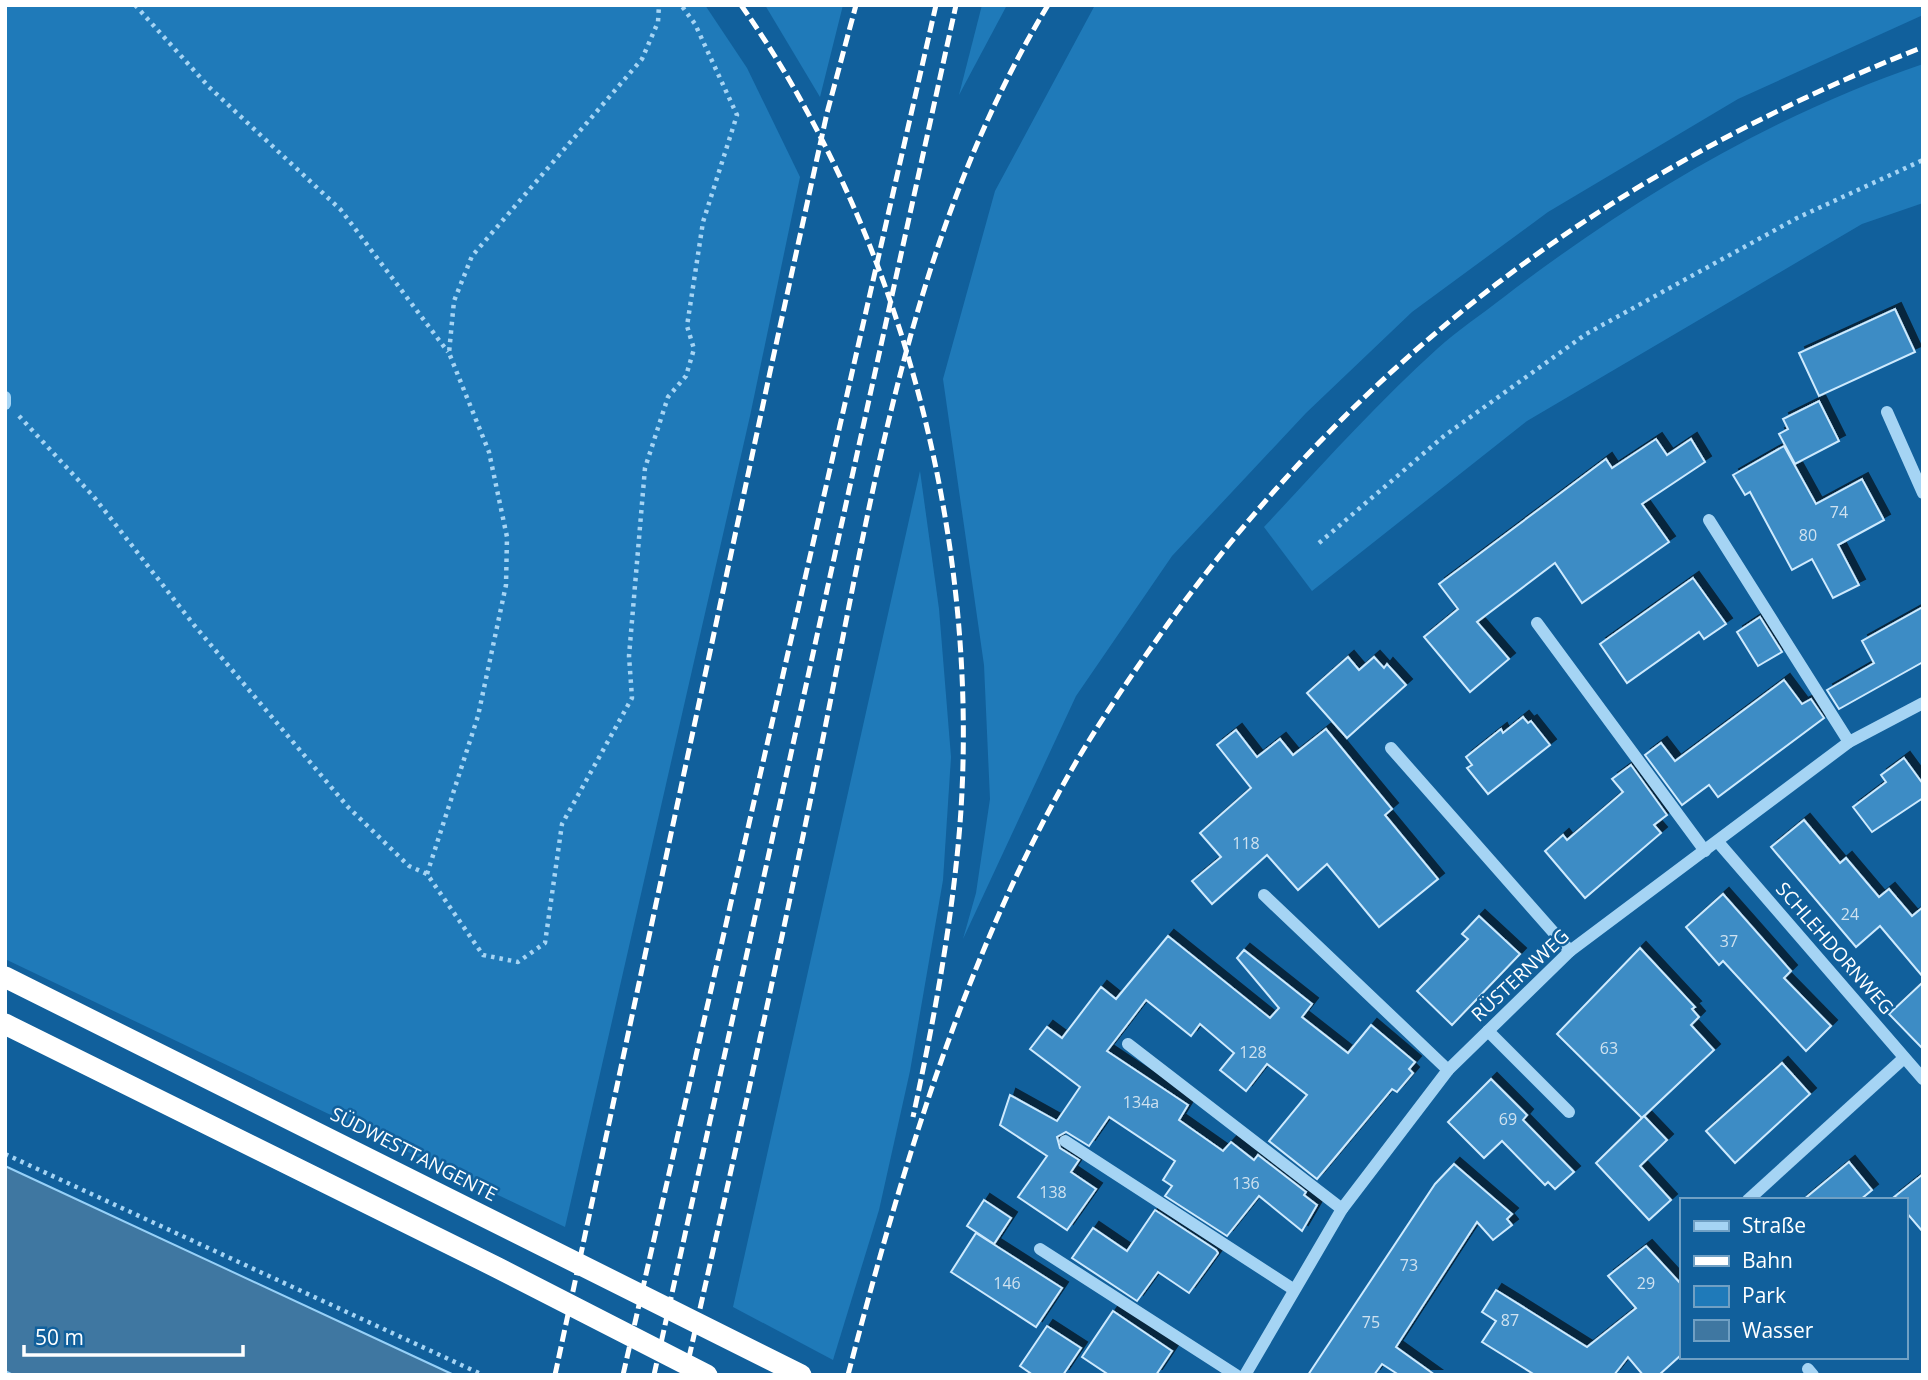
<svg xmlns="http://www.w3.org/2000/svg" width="1928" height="1380" font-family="'Open Sans',sans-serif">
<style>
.green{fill:#1f7ab9}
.water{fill:#3f77a1;stroke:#97d1f8;stroke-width:2}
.building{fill:#3e8cc5;stroke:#cdeafe;stroke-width:2;filter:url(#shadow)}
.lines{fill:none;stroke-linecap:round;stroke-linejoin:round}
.path{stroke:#a5d4f4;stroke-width:4.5;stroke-dasharray:3.5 5;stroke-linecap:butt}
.minor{stroke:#a5d4f4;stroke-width:12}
.highway{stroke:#fff;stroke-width:21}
.rail{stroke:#fff;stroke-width:5;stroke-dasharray:12 5;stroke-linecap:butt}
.labels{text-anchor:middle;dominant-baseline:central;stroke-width:5;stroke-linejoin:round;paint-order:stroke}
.number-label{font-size:16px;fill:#cfe2f0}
.street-label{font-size:19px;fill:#fff;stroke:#11609c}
</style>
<defs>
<filter id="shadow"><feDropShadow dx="6" dy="-6" stdDeviation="0" flood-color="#0009"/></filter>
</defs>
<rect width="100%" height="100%" fill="#11609c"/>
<g class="green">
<path d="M 5,5 L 705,5 L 747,68 L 800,177 L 750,416 L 565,1227 L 5,959 Z"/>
<path d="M 765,5 L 843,5 L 820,97 Z"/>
<path d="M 982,5 L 1007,5 L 959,95 Z"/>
<path d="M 1095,5 L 1923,5 L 1923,15 L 1738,99 L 1548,212 L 1412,312 L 1306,413 L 1172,556 L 1076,696 L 963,939 L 976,893 L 990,799 L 984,665 L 943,379 L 995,191 Z"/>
<path d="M 1923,64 L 1923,203 L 1862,224 L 1527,421 L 1312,591 L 1264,527 C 1320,467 1376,404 1437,349 C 1458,330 1482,314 1504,297 C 1629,201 1772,115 1923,64 Z"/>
<path d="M 920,471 L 939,609 L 951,757 L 943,880 L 910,1071 L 879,1210 L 833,1360 L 733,1307 Z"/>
</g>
<path class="water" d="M 5,1166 L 454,1375 L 13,1375 L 5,1371 Z"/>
<g class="building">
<path d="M 1895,309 L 1915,352 L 1819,396 L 1799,353 Z"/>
<path d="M 1819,401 L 1839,441 L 1795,464 L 1779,434 L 1788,429 L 1783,419 Z"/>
<path d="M 1656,439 L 1667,455 L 1691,439 L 1705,462 L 1642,504 L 1669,542 L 1582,603 L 1555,563 L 1477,622 L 1509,659 L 1470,692 L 1424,637 L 1458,609 L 1439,584 L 1606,459 L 1612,468 Z"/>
<path d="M 1784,446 L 1816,504 L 1862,479 L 1884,520 L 1838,545 L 1859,585 L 1833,598 L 1812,559 L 1792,570 L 1750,492 L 1745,495 L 1733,475 Z"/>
<path d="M 1693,578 L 1726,624 L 1704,639 L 1699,632 L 1627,683 L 1600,644 Z"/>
<path d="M 1923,607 L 1923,662 L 1839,709 L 1827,690 L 1874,663 L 1862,641 Z"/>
<path d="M 1760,617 L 1782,652 L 1758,666 L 1737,632 Z"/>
<path d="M 1348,657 L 1359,670 L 1374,657 L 1384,668 L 1387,664 L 1406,685 L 1347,738 L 1307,693 Z"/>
<path d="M 1784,680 L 1802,704 L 1811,699 L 1824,718 L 1718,797 L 1709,785 L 1682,805 L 1645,755 L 1661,743 L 1675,761 Z"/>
<path d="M 1523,717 L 1528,723 L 1531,721 L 1550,745 L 1488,794 L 1467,768 L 1472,765 L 1466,757 L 1501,729 L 1503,733 Z"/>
<path d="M 1326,729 L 1392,809 L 1385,815 L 1438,879 L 1379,927 L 1327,864 L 1298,890 L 1267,855 L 1212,904 L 1192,881 L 1221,857 L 1200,833 L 1251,788 L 1217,745 L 1236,730 L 1257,757 L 1280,739 L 1293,755 Z"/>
<path d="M 1904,758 L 1923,784 L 1923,798 L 1872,832 L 1853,807 L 1886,782 L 1881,775 Z"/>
<path d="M 1631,765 L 1667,815 L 1654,825 L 1661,833 L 1585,898 L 1545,851 L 1563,835 L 1567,840 L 1623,792 L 1612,779 Z"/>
<path d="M 1804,820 L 1840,863 L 1846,858 L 1879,897 L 1889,889 L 1912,916 L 1923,907 L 1923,977 L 1880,926 L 1856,947 L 1771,847 Z"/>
<path d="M 1723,894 L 1791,971 L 1784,978 L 1831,1026 L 1806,1051 L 1723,961 L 1719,965 L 1686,927 Z"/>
<path d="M 1479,916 L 1520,954 L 1452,1025 L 1417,991 L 1468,939 L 1462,934 Z"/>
<path d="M 1168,936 L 1270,1018 L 1279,1008 L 1237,958 L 1244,950 L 1312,1004 L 1302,1017 L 1348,1053 L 1371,1025 L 1415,1062 L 1409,1069 L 1413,1073 L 1397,1092 L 1392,1089 L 1317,1179 L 1269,1141 L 1307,1095 L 1267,1064 L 1246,1091 L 1220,1070 L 1234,1053 L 1200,1024 L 1191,1036 L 1146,1000 L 1107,1051 L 1188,1105 L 1179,1120 L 1223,1151 L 1231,1142 L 1254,1160 L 1258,1155 L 1306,1192 L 1304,1195 L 1317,1205 L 1302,1231 L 1259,1196 L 1227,1236 L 1165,1196 L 1172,1186 L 1163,1180 L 1175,1161 L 1109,1117 L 1089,1146 L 1066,1132 L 1057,1137 L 1060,1148 L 1079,1160 L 1071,1172 L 1096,1189 L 1067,1230 L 1018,1197 L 1047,1156 L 1000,1125 L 1010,1095 L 1057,1121 L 1080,1087 L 1030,1049 L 1047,1027 L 1062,1038 L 1101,987 L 1116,999 Z"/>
<path d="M 1640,948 L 1695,1007 L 1692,1009 L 1699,1017 L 1691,1025 L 1714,1050 L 1642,1118 L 1557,1034 Z"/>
<path d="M 1923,982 L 1923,1049 L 1889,1014 Z"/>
<path d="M 1782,1063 L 1810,1094 L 1735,1163 L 1706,1131 Z"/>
<path d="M 1491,1079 L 1527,1115 L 1523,1120 L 1574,1172 L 1555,1189 L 1548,1182 L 1545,1185 L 1502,1141 L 1484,1158 L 1448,1122 Z"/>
<path d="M 1644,1116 L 1667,1140 L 1640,1166 L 1671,1200 L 1649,1220 L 1596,1163 Z"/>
<path d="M 1849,1162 L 1872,1190 L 1860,1200 L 1803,1200 Z"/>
<path d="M 1454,1164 L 1512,1214 L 1507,1219 L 1512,1225 L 1493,1240 L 1477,1222 L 1396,1347 L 1435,1375 L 1399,1375 L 1382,1364 L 1374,1375 L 1308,1375 L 1435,1184 Z"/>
<path d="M 1923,1174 L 1923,1232 L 1905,1211 L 1905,1200 L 1894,1197 Z"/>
<path d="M 984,1200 L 1011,1218 L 994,1244 L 967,1226 Z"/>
<path d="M 1155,1210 L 1216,1250 L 1218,1253 L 1189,1293 L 1158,1272 L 1137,1301 L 1072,1258 L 1093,1228 L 1127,1251 Z"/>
<path d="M 976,1233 L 1062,1288 L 1036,1327 L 951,1272 Z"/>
<path d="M 1646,1246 L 1681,1284 L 1681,1355 L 1659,1375 L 1643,1375 L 1628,1357 L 1614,1375 L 1535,1375 L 1482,1342 L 1496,1321 L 1482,1312 L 1496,1290 L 1587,1347 L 1636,1308 L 1608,1276 Z"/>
<path d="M 1113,1311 L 1172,1351 L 1156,1375 L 1109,1375 L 1082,1357 Z"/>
<path d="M 1047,1326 L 1081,1348 L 1063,1375 L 1033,1375 L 1020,1366 Z"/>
</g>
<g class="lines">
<g class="path">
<path d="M 135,5 L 209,87 L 341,210 L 448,352"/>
<path d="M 19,416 L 94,497 L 194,625 L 348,807 L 409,866 L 427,874 L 483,955 L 518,962 L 545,943 L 562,824 L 632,698 L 629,656 L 645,468 L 668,397 L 686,376 L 694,349 L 687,326 L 703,222 L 737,115 L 695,24 L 681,5"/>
<path d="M 1319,543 L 1444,436 L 1586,334 L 1797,218 L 1923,160"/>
<path d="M 427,874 L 478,716 L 506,585 L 507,537 L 489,452 L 449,353 L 454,301 L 472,256 L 642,59 L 658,22 L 659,5"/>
<path d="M 5,1154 L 483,1375"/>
</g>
<g class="minor">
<path d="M 5,397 L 5,404"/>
<path d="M 1887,412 L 1923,493"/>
<path d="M 1709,520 L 1849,742"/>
<path d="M 1537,623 L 1705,851"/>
<path d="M 1391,748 L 1570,951"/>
<path d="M 1718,842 L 1923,1079"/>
<path d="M 1264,895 L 1448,1070"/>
<path d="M 1488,1031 L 1569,1112"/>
<path d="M 1128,1044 L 1342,1209"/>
<path d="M 1065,1141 L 1293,1289"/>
<path d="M 1748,1200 L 1904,1058"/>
<path d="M 1040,1249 L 1236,1375"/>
<path d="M 1808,1369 L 1813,1375"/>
<path d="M 1245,1375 L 1342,1209 L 1448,1070 L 1570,951 L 1849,742 L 1923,703"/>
</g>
<g class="highway">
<path d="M 5,977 L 801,1375"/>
<path d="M 5,1024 L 498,1268 L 707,1375"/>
</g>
<g class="rail">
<path d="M 741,5 C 903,235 981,545 960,824 C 952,923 934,1020 913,1117"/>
<path d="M 555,1375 L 770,372 L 827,113 L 856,5"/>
<path d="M 623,1375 L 936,5"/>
<path d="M 654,1375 L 956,5"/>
<path d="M 685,1375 C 732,1168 778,961 820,753 C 872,497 910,233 1048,5"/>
<path d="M 848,1375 C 900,1176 959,975 1058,794 C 1091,733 1130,677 1170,621 C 1367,350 1612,170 1923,47"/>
</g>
</g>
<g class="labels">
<g class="number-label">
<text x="1839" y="512">74</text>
<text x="1808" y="535">80</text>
<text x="1246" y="843">118</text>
<text x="1850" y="914">24</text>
<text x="1729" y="941">37</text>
<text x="1609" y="1048">63</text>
<text x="1253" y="1052">128</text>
<text x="1141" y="1102">134a</text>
<text x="1508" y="1119">69</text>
<text x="1246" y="1183">136</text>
<text x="1053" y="1192">138</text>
<text x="1409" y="1265">73</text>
<text x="1007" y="1283">146</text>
<text x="1646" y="1283">29</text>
<text x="1510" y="1320">87</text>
<text x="1371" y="1322">75</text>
</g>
<g class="street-label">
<text transform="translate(1835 948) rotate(49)">SCHLEHDORNWEG</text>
<text transform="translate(1520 975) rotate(-43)">RÜSTERNWEG</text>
<text transform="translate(414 1154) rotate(27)">SÜDWESTTANGENTE</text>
</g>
</g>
<rect width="1928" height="1380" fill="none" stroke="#ffffff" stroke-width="14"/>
<rect x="1680" y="1198" width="228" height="161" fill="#11609c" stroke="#70a0c4" stroke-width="2"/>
<rect x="1694" y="1221" width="35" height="10" fill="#a5d4f4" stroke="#70a0c4" stroke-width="2"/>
<text x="1742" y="1233" font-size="21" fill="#ffffff">Straße</text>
<rect x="1694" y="1256" width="35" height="10" fill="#ffffff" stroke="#70a0c4" stroke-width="2"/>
<text x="1742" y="1268" font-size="21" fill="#ffffff">Bahn</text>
<rect x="1694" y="1286" width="35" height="21" fill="#1f7ab9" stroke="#70a0c4" stroke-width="2"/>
<text x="1742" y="1303" font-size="21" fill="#ffffff">Park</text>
<rect x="1694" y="1320" width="35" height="21" fill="#3f77a1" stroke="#70a0c4" stroke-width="2"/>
<text x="1742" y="1338" font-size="21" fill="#ffffff">Wasser</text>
<path d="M24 1345v10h219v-10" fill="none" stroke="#ffffff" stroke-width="3.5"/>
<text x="35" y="1345" font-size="21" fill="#ffffff" stroke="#11609c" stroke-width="5" paint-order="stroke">50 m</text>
</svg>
